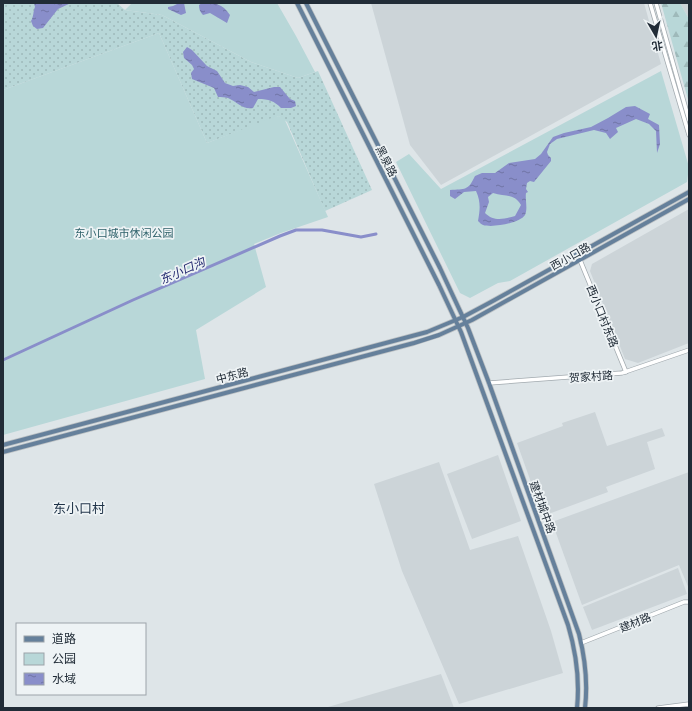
<svg xmlns="http://www.w3.org/2000/svg" width="692" height="711" font-family="Barlow,'Noto Sans SC',sans-serif">
<style>
.built{fill:#ccd4d8}
.grass{fill:url(#grass-dots)}
.forest{fill:url(#forest-firs)}
.park{fill:#b8d7d8}
.water{fill:url(#water-ripples);fill-rule:evenodd}
.lines{fill:none;stroke-linecap:round;stroke-linejoin:round}
.canal{stroke:#898eca;stroke-width:3}
.minor-casing{stroke:#a2aaaf;stroke-width:5}
.major-casing{stroke:#bcc0c3;stroke-width:5.5}
.minor{stroke:#fff;stroke-width:3.5}
.major{stroke:#65809b;stroke-width:4}
.labels{text-anchor:middle;dominant-baseline:central;stroke-width:3.5;stroke-linejoin:round;paint-order:stroke}
.street-label{font-size:11px;fill:#212c37;stroke:#eef3f5}
.park-label{font-size:11px;fill:#2e616a;stroke:#eef3f5}
.water-label{font-size:12px;font-style:italic;fill:#20266d;stroke:#eef3f5}
.quarter-label{font-size:13px;fill:#1e3247;stroke:#eef3f5}
</style>
<defs>
<pattern id="grass-dots" width="8" height="8" patternUnits="userSpaceOnUse"><rect width="8" height="8" fill="#b8d7d8"/><path d="M2 2h.1M6 6h.1" fill="none" stroke="#9eb9ba" stroke-width="1.8" stroke-linecap="round"/></pattern>
<pattern id="forest-firs" width="22" height="20" patternUnits="userSpaceOnUse"><rect width="22" height="20" fill="#b8d7d8"/><path d="M5 1l3.5 6h-7zM16 11l3.5 6h-7z" fill="#9eb9ba"/></pattern>
<pattern id="water-ripples" width="26" height="14" patternUnits="userSpaceOnUse"><rect width="26" height="14" fill="#898eca"/><path d="M2 4q2-2 4 0t4 0M15 11q2-2 4 0t4 0" fill="none" stroke="#7074a5"/></pattern>
</defs>
<rect width="100%" height="100%" fill="#dee5e8"/>
<g class="built">
<path d="M 371,3 L 644,3 L 661,64 L 441,185 L 410,145 Z"/>
<path d="M 680,3 L 689,3 L 689,19 Z"/>
<path d="M 689,209 L 689,343 L 638,363 L 625,359 L 590,271 L 592,264 Z"/>
<path d="M 595,412 L 607,446 L 662,428 L 665,436 L 647,442 L 655,469 L 606,487 L 608,492 L 543,516 L 517,443 L 563,426 L 562,423 Z"/>
<path d="M 498,455 L 521,521 L 472,539 L 447,474 Z"/>
<path d="M 439,462 L 470,550 L 518,536 L 551,631 L 563,673 L 459,704 L 402,571 L 374,484 Z"/>
<path d="M 689,472 L 689,589 L 679,565 L 582,605 L 552,522 Z"/>
<path d="M 678,568 L 687,594 L 592,630 L 583,607 Z"/>
<path d="M 441,674 L 454,708 L 328,708 L 328,707 Z"/>
</g>
<path class="grass" d="M 3,3 L 117,3 L 125,10 L 162,15 L 251,62 L 298,78 L 318,71 L 372,190 L 325,211 L 287,122 L 279,116 L 207,143 L 159,33 L 3,90 Z"/>
<path class="forest" d="M 661,3 L 680,3 L 689,19 L 689,103 Z"/>
<g class="park">
<path d="M 132,3 L 277,3 L 296,36 L 315,72 L 298,78 L 251,62 L 162,15 L 125,10 Z"/>
<path d="M 159,33 L 207,143 L 274,117 L 279,116 L 284,118 L 328,217 L 281,233 L 254,244 L 266,287 L 196,330 L 205,379 L 3,435 L 3,90 Z"/>
<path d="M 661,71 L 689,167 L 687,182 L 510,281 L 498,283 L 470,298 L 460,293 L 396,162 L 409,154 L 441,189 Z"/>
</g>
<g class="water">
<path d="M 34,3 L 71,3 L 58,9 L 43,28 L 37,29 L 33,26 L 31,21 C 34,16 33,11 35,7 Z"/>
<path d="M 179,3 L 184,3 L 186,13 L 181,15 L 168,9 L 168,7 L 173,6 Z"/>
<path d="M 202,3 C 215,3 222,3 230,15 L 227,23 L 210,13 L 203,15 C 200,12 199,9 199,5 Z"/>
<path d="M 187,47 L 192,50 L 207,66 L 217,71 L 225,83 L 233,86 L 240,85 L 248,87 L 254,92 L 274,87 L 280,87 L 290,99 L 295,101 L 296,106 L 291,108 L 281,108 C 274,101 269,99 258,99 L 253,108 C 243,110 237,102 228,98 C 225,97 221,97 218,97 L 214,88 L 192,79 L 191,73 L 194,69 L 192,65 L 184,58 L 183,52 Z"/>
<path d="M 635,106 L 650,114 L 648,119 L 659,125 L 660,144 L 657,153 L 656,131 L 649,124 L 636,119 L 616,128 L 618,132 L 610,139 L 606,133 L 594,130 L 557,139 L 550,144 L 547,152 L 548,155 L 551,158 L 551,161 L 534,182 L 530,181 L 527,183 L 526,189 L 528,192 L 526,193 C 525,199 528,209 525,215 C 520,223 493,228 483,225 C 481,224 480,223 478,221 C 480,210 481,202 476,191 L 464,192 L 455,199 L 450,196 L 450,190 C 465,189 468,191 475,176 L 482,173 L 495,173 L 509,163 L 535,159 L 541,154 L 553,137 L 564,133 L 591,127 L 608,118 L 626,107 ZM 493,193 C 505,197 514,193 521,205 L 515,216 C 504,219 494,222 485,213 L 489,202 L 488,197 Z"/>
</g>
<g class="lines">
<path class="canal" d="M 3,360 L 133,300 L 280,236 L 296,230 L 322,230 L 361,237 L 376,234"/>
<g class="minor-casing">
<g id="minor">
<path d="M 650,3 L 689,135"/>
<path d="M 656,3 L 689,120"/>
<path d="M 580,260 L 626,372"/>
<path d="M 489,383 L 622,373 L 689,350"/>
<path d="M 581,643 L 684,602 L 689,602"/>
<path d="M 658,708 L 689,704"/>
</g>
</g>
<g class="major-casing">
<g id="major">
<path d="M 297,3 L 439,285 L 461,332 L 568,625 C 576,652 580,679 577,708"/>
<path d="M 306,3 L 440,268 L 468,328 L 489,383 L 579,634 C 585,658 588,683 585,708"/>
<path d="M 3,445 L 427,332 L 463,317 L 491,302 L 689,192"/>
<path d="M 3,452 L 414,343 L 439,335 L 472,320 L 689,199"/>
</g>
</g>
<use href="#minor" class="minor"/>
<use href="#major" class="major"/>
</g>
<g class="labels">
<g class="street-label">
<text transform="translate(387 161) rotate(63)">黑泉路</text>
<text transform="translate(570 256) rotate(-29)">西小口路</text>
<text transform="translate(603 316) rotate(68)">西小口村东路</text>
<text transform="translate(232 375) rotate(-15)">中东路</text>
<text transform="translate(591 376) rotate(-4)">贺家村路</text>
<text transform="translate(543 507) rotate(70)">建材城中路</text>
<text transform="translate(635 622) rotate(-22)">建材路</text>
</g>
<g class="park-label">
<text x="124" y="232">东小口城市休闲公园</text>
</g>
<g class="water-label">
<text transform="translate(182 270) rotate(-24)">东小口沟</text>
</g>
<g class="quarter-label">
<text x="79" y="508">东小口村</text>
</g>
</g>
<rect width="692" height="711" fill="none" stroke="#212c37" stroke-width="8"/>
<rect x="16" y="623" width="130" height="72" fill="#eef3f5" stroke="#9ca3a9"/>
<rect x="24" y="636" width="20" height="6" fill="#65809b" stroke="#9ca3a9"/>
<text x="52" y="643" font-size="12" fill="#212c37">道路</text>
<rect x="24" y="653" width="20" height="12" fill="#b8d7d8" stroke="#9ca3a9"/>
<text x="52" y="663" font-size="12" fill="#212c37">公园</text>
<rect x="24" y="673" width="20" height="12" fill="url(#water-ripples)" stroke="#9ca3a9"/>
<text x="52" y="683" font-size="12" fill="#212c37">水域</text>
<g transform="translate(656 36) rotate(171)" stroke="#eef3f5" stroke-width="3" paint-order="stroke">
<path d="M0-3L7 15L0 10L-7 15Z" fill="#212c37"/>
<text y="-6" font-size="11" font-weight="bold" text-anchor="middle" fill="#212c37">北</text>
</g>
</svg>
